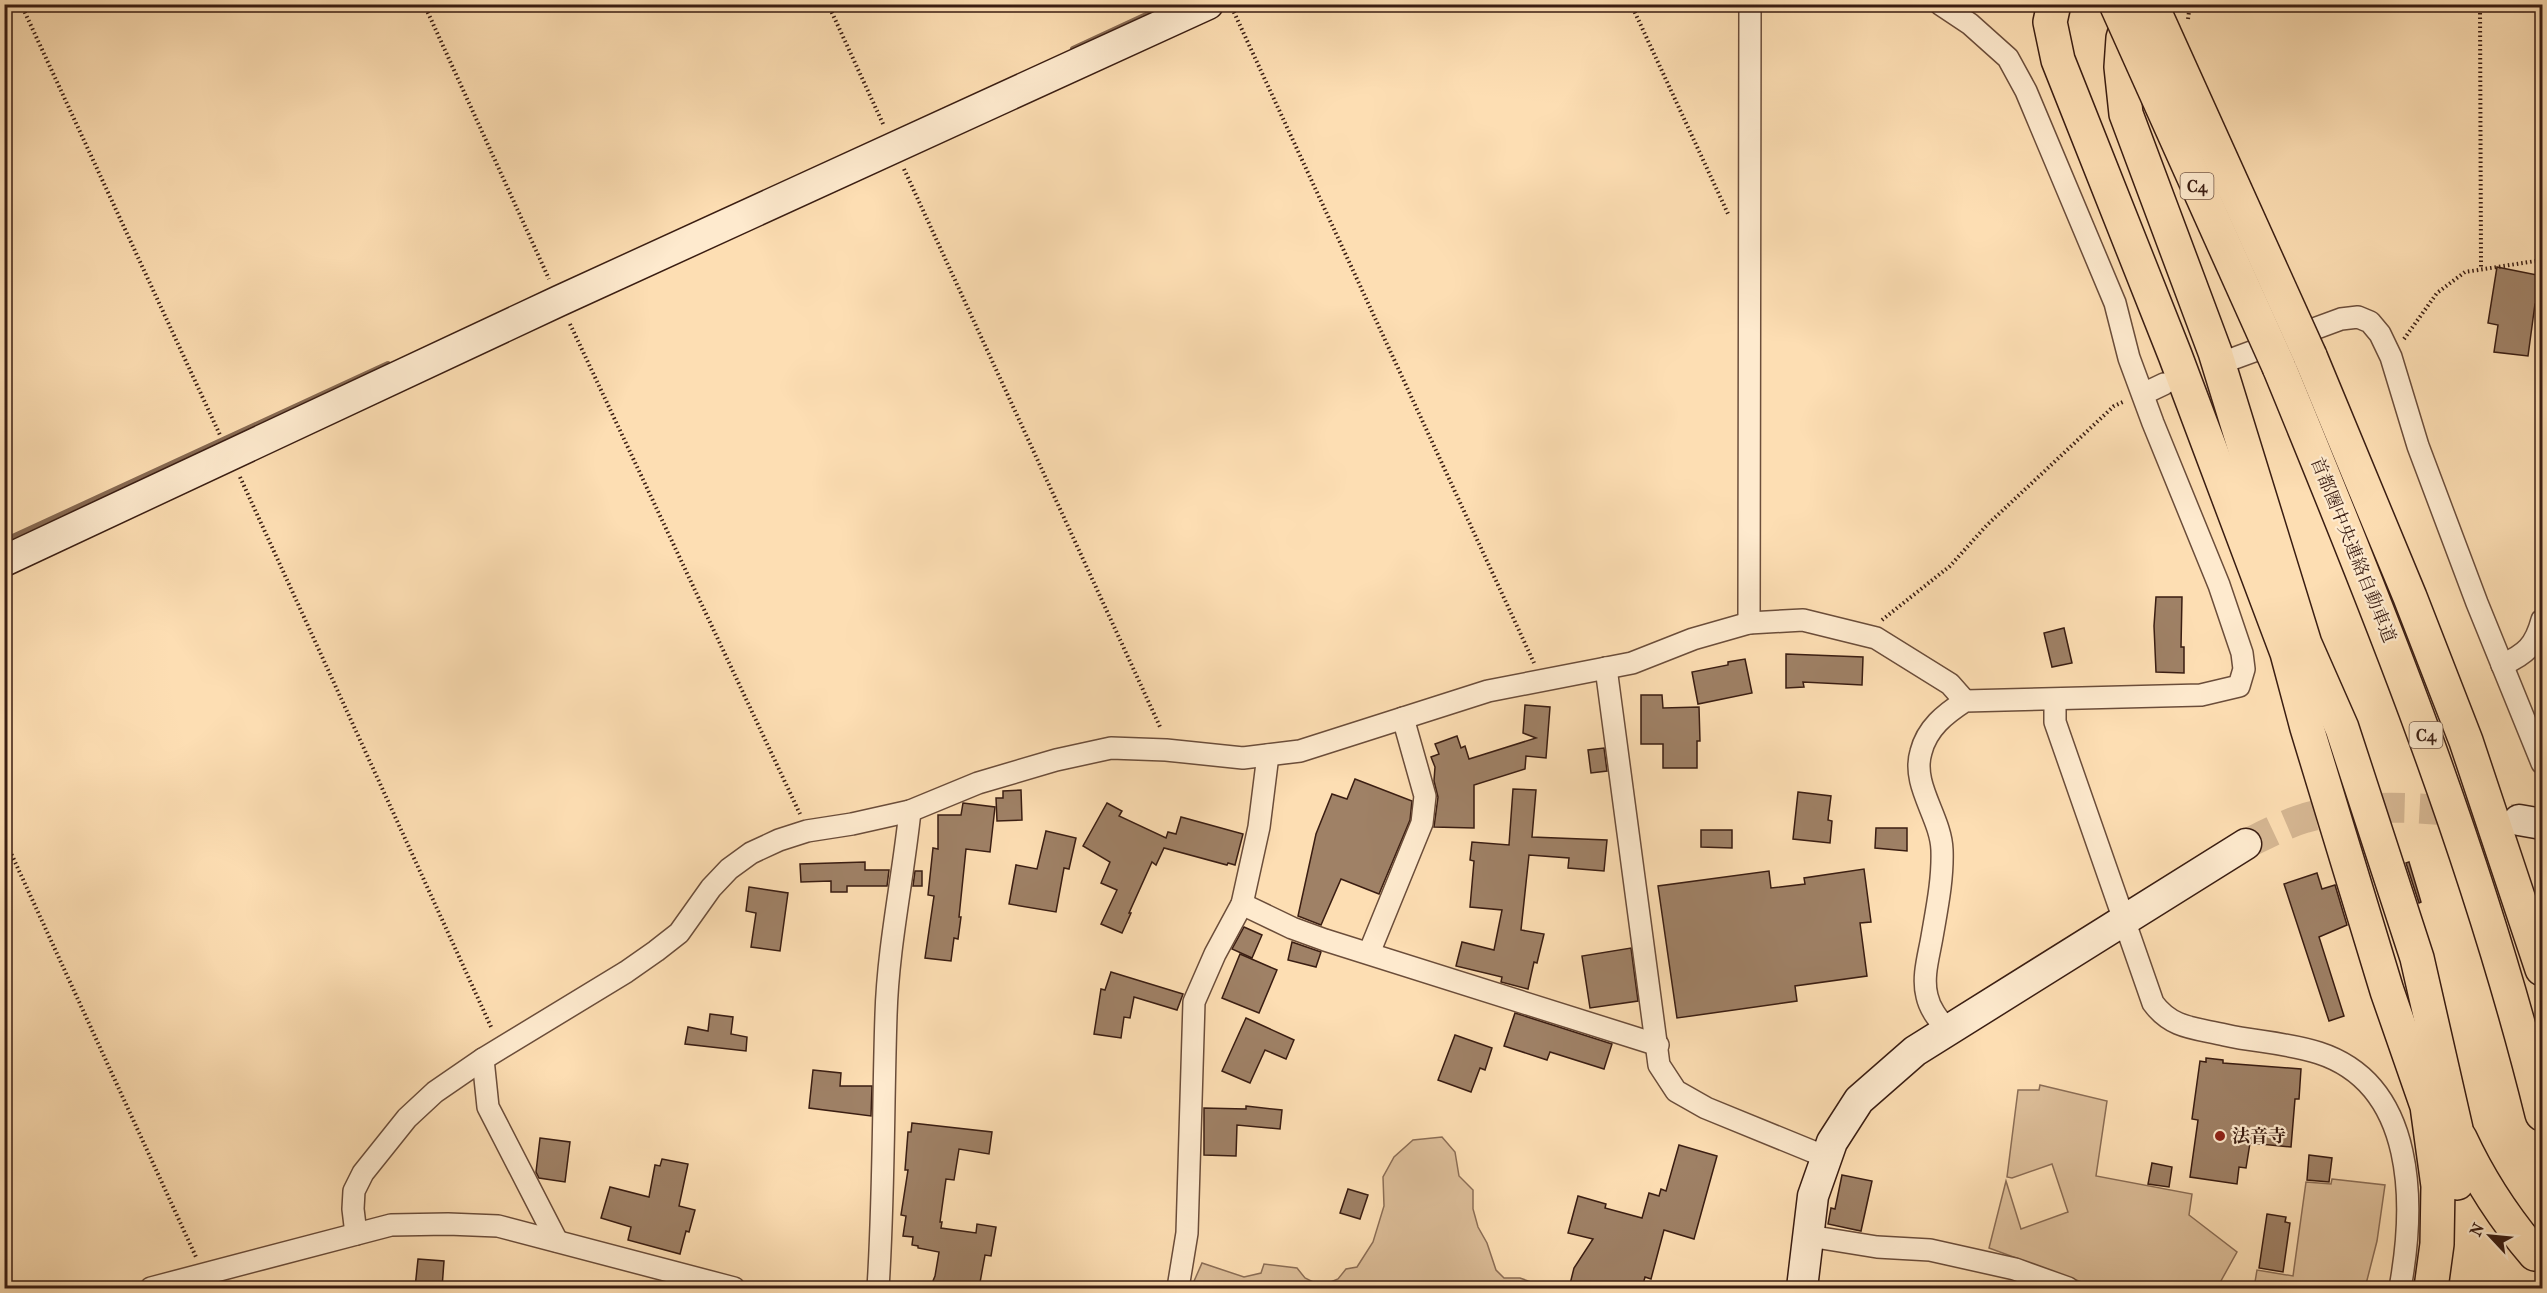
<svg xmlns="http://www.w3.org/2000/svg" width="2547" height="1293" font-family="'IM FELL French Canon','Noto Serif JP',serif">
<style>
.green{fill:#dcbd98;stroke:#8b6d55;stroke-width:1.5}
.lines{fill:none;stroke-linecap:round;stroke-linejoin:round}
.stream{stroke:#876952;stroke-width:6}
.building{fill:#9f8166;stroke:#3a1d12;stroke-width:1.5}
.secondary-tunnel{stroke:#d6b793;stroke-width:30;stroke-dasharray:30 15;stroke-linecap:butt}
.street-casing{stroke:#6b4d3a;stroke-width:24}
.secondary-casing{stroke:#3a1d12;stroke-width:33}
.highway-casing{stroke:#3a1d12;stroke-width:36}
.path{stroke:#3a1d12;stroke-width:4;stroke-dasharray:1.5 3;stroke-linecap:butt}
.street{stroke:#feeace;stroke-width:21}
.secondary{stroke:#feeace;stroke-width:30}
.highway{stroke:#fddeb3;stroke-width:33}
.highway-bridge-casing{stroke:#3a1d12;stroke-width:36;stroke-linecap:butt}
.highway-bridge{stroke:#fddeb3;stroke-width:33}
.poi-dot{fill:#8f2418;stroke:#feeace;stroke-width:2}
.labels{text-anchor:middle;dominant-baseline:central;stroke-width:4.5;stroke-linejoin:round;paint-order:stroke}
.shield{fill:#feeace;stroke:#755a4a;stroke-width:1.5}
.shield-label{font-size:16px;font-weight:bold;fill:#3a1d12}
.street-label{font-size:18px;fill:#3a1d12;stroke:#feeace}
.poi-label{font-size:18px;font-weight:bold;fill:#3a1d12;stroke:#feeace;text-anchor:start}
</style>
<rect width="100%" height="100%" fill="#fddeb3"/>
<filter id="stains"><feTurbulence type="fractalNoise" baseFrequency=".00333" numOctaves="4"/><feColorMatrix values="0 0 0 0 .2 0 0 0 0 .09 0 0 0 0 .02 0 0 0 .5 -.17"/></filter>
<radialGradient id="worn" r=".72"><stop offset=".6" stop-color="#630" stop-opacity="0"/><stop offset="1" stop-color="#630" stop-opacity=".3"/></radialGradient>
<g class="green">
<path d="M 2040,1085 L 2107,1101 L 2096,1176 L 2192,1194 L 2189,1215 L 2237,1252 L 2217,1288 L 2098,1288 L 1989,1248 L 2006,1181 L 2021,1229 L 2068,1212 L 2052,1164 L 2012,1178 L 2007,1177 L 2018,1090 L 2039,1090 Z"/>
<path d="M 1442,1137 L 1455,1152 L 1459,1176 L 1473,1190 L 1473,1209 L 1478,1227 L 1487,1243 L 1496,1270 L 1504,1278 L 1520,1278 L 1548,1288 L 1191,1288 L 1202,1263 L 1244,1277 L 1261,1273 L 1264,1264 L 1297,1268 L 1305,1278 L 1321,1286 L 1338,1279 L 1346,1269 L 1357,1267 L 1373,1242 L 1384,1206 L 1383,1177 L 1394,1157 L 1413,1140 Z"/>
<path d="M 2332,1179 L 2385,1185 L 2377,1241 L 2365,1288 L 2254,1288 L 2257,1270 L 2293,1276 L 2306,1182 L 2331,1184 Z"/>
</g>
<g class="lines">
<g class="stream">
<path d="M 1073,49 L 1170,4"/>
<path d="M 4,541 L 388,364"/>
<path d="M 4,1274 L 11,1288"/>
</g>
</g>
<g class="building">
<path d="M 2497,267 L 2542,276 L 2542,305 L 2535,304 L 2528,356 L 2494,352 L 2498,325 L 2488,323 Z"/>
<path d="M 2156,597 L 2182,597 L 2181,647 L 2184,647 L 2184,673 L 2156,672 L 2154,626 Z"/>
<path d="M 2064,628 L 2072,663 L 2052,667 L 2044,633 Z"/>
<path d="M 1786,654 L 1863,657 L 1862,685 L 1803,682 L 1804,687 L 1786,688 Z"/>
<path d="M 1745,659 L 1752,693 L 1698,704 L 1692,672 L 1728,665 L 1728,662 Z"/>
<path d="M 1641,695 L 1662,695 L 1663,708 L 1699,707 L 1700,741 L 1697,741 L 1697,768 L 1663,768 L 1663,744 L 1641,744 Z"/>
<path d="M 1525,705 L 1550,707 L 1546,758 L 1526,756 L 1525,769 L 1474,785 L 1474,828 L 1434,827 L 1438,797 L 1434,781 L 1435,767 L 1431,757 L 1439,754 L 1435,744 L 1457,736 L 1461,748 L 1465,746 L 1469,759 L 1536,738 L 1523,733 Z"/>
<path d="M 1604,748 L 1607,771 L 1591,773 L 1588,750 Z"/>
<path d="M 1355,779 L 1412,801 L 1410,820 L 1379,894 L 1341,879 L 1321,925 L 1298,916 L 1316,834 L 1332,794 L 1347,799 Z"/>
<path d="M 1513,789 L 1536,790 L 1532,837 L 1607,840 L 1604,871 L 1568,868 L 1569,858 L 1529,855 L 1521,930 L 1544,934 L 1537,963 L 1534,962 L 1528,989 L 1501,982 L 1502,977 L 1456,966 L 1462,942 L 1494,950 L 1502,910 L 1470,907 L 1474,861 L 1470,860 L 1472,842 L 1509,845 Z"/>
<path d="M 1021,790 L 1022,820 L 997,821 L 996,798 L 1003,798 L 1003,791 Z"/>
<path d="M 1798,792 L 1831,796 L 1828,820 L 1832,821 L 1830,843 L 1793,839 Z"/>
<path d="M 963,803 L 995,807 L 990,852 L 966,849 L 959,917 L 961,917 L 958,939 L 954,938 L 951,961 L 925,958 L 934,896 L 928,895 L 933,848 L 938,849 L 938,815 L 961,815 Z"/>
<path d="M 1107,803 L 1122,811 L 1119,816 L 1166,838 L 1168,832 L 1176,834 L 1181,817 L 1243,834 L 1235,865 L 1228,863 L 1227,865 L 1164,848 L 1156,865 L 1152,862 L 1129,913 L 1131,913 L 1122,933 L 1101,924 L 1117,890 L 1101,883 L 1110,862 L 1083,846 Z"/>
<path d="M 1876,828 L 1907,828 L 1907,851 L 1875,848 Z"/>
<path d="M 1701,830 L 1732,830 L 1732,848 L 1701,847 Z"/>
<path d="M 1046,831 L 1076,838 L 1069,869 L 1064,868 L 1056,912 L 1009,904 L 1016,865 L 1037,869 Z"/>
<path d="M 865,862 L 865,870 L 889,870 L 887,886 L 847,886 L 847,892 L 831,892 L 831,881 L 801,882 L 800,864 Z"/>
<path d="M 2409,862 L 2421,902 L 2419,903 L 2406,863 Z"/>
<path d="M 1864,869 L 1871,922 L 1860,923 L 1867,976 L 1795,986 L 1797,1001 L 1677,1018 L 1658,886 L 1769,871 L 1771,888 L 1805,884 L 1804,878 Z"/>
<path d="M 915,871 L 922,871 L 922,886 L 913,886 Z"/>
<path d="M 2317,873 L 2322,889 L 2335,885 L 2347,925 L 2319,937 L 2344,1016 L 2329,1021 L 2284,884 Z"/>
<path d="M 749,887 L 788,893 L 780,951 L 751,947 L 756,913 L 746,911 Z"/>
<path d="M 1244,927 L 1262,935 L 1252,958 L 1232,949 Z"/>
<path d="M 1292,942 L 1321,952 L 1316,967 L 1288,960 Z"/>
<path d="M 1631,948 L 1638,1001 L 1590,1008 L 1582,956 Z"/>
<path d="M 1240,954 L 1277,970 L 1259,1013 L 1222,998 Z"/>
<path d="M 1111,972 L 1183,994 L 1177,1010 L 1134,997 L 1130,1018 L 1124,1017 L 1121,1038 L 1094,1034 L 1101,989 L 1105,990 Z"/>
<path d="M 1515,1013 L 1612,1044 L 1604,1069 L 1550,1052 L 1547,1060 L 1504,1046 Z"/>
<path d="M 710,1014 L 733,1017 L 731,1034 L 747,1037 L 746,1051 L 685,1044 L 688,1027 L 708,1031 Z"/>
<path d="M 1246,1018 L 1294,1040 L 1286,1059 L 1265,1050 L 1250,1083 L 1222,1071 Z"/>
<path d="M 1455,1035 L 1492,1048 L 1485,1070 L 1480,1068 L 1471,1092 L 1438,1080 Z"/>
<path d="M 2206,1058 L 2223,1060 L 2223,1063 L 2301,1069 L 2299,1099 L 2295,1099 L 2291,1147 L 2250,1143 L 2246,1168 L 2239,1167 L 2237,1184 L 2190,1177 L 2198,1120 L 2192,1119 L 2200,1061 L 2206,1062 Z"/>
<path d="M 813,1070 L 841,1073 L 840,1086 L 872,1086 L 871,1116 L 809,1108 Z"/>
<path d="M 1246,1106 L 1282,1110 L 1280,1129 L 1237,1125 L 1236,1156 L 1204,1155 L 1204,1108 L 1246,1109 Z"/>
<path d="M 912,1123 L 992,1132 L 989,1154 L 959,1149 L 954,1180 L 946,1179 L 940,1222 L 942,1222 L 941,1228 L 976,1233 L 977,1224 L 996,1227 L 991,1256 L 985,1255 L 979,1288 L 930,1288 L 935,1276 L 939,1252 L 918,1248 L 918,1246 L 912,1245 L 913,1237 L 903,1236 L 906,1216 L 901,1215 L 908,1170 L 905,1170 L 908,1132 L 911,1132 Z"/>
<path d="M 540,1138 L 570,1142 L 565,1182 L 539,1178 L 536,1172 Z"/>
<path d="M 1679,1145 L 1717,1156 L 1694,1239 L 1664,1230 L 1651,1279 L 1645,1277 L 1642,1288 L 1569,1288 L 1574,1268 L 1593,1239 L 1568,1233 L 1578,1196 L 1606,1204 L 1605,1208 L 1642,1218 L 1649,1193 L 1659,1196 L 1661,1189 L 1666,1191 Z"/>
<path d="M 2309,1155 L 2332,1158 L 2329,1182 L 2307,1180 Z"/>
<path d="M 662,1159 L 688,1164 L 679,1206 L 695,1210 L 689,1232 L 686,1231 L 680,1254 L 628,1240 L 631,1227 L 601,1218 L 610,1187 L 649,1197 L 655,1165 L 660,1166 Z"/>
<path d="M 2152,1163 L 2172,1167 L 2169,1187 L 2148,1184 Z"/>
<path d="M 1842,1175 L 1872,1181 L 1861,1231 L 1828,1224 L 1831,1208 L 1835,1209 Z"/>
<path d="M 1348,1189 L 1368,1195 L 1360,1219 L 1340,1213 Z"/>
<path d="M 2267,1214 L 2286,1217 L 2285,1222 L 2290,1223 L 2283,1272 L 2259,1268 Z"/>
<path d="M 418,1259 L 444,1261 L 442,1288 L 415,1288 Z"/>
</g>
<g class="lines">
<path class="secondary-tunnel" d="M 2246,844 C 2265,835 2285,824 2305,818 C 2372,800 2445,809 2512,819"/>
<g class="street-casing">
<g id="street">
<path d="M 1940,4 L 1970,24 L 2008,58 L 2026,91 L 2115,303 L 2129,358 L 2153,423 L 2219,585 L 2242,653 L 2244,669 L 2239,686 L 2201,695 L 1965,701 C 1945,714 1927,728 1921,752 C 1911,785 1941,817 1942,850 C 1943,879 1937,908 1932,937 C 1929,955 1922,977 1927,996 C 1930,1010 1939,1020 1948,1031"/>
<path d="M 2235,358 L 2341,319 L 2358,317 L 2370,322 L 2380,334 L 2391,357 L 2418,446 L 2477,603 L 2542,763"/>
<path d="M 2143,394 L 2164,384"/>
<path d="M 1749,623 L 1750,4"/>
<path d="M 2502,665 C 2526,654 2535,646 2542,620"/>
<path d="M 1606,668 L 1659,1065 L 1676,1091 L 1706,1108 L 1826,1157"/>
<path d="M 2055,700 L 2055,722 L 2153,1003 C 2172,1029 2196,1028 2225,1035 C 2256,1042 2289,1043 2319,1053 C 2417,1085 2415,1206 2400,1288"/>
<path d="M 1242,904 L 1292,928 L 1325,940 L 1658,1045"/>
<path d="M 1369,953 L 1422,823 L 1425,796 L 1403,718"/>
<path d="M 483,1059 L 488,1107 L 557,1241"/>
<path d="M 356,1234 L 353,1209 L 354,1191 L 363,1173 L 407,1118 L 435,1092 L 483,1059 L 626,972 L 656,951 L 679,933 L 711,888 L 729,869 L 751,853 L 779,840 L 807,831 L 852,824 L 910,811 L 978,783 L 1056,760 L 1111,748 L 1166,750 L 1243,758 L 1300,751 L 1488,691 L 1632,663 L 1693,639 L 1749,623 L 1803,620 L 1876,638 L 1950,684 L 1965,701"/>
<path d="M 1809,1236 L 1877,1247 L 1930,1250 L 2015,1269 L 2068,1288"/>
<path d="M 151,1288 L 391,1225 L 448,1224 L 498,1226 L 734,1288"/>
<path d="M 878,1288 C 884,1197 883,1106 886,1015 C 888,946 903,879 910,811"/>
<path d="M 1178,1288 L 1187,1233 L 1194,1002 L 1215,954 L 1242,904 L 1259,827 L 1268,755"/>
</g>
</g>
<g class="secondary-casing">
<g id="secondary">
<path d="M 4,561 L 559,301 L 1208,4"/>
<path d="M 2519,820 L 2542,824"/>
<path d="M 1802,1288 L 1813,1196 L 1832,1142 L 1859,1100 L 1915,1051 L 2246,844"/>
</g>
</g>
<g class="highway-casing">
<g id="highway">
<path d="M 2054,4 L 2050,22 L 2058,60 L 2175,355 L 2287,653 L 2307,728 L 2387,991 L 2427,1106 L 2438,1186 L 2437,1244 L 2431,1288"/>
<path d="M 2131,12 L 2123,38 L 2121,67 L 2126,114 L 2215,352 L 2305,644 L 2342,728 L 2417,958 L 2456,1129 L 2457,1183"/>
<path d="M 2310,356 L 2410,597 L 2466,741 L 2542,969"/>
<path d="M 2279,367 C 2380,612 2478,855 2542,1114"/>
<path d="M 2460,1138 C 2480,1181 2504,1218 2535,1254"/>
</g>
</g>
<g class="path">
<path d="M 21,4 L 220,435"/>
<path d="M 424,4 L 549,279"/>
<path d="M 828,4 L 884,126"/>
<path d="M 1631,4 L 1729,216"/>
<path d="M 2480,4 L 2481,268"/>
<path d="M 1232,8 L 1534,663"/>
<path d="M 2188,19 L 2190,4"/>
<path d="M 904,169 L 1161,729"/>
<path d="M 570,324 L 800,814"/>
<path d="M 2404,339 L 2437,293 L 2465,272 L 2542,260"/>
<path d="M 240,477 L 492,1029"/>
<path d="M 1882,620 L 1950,566 L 1987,525 L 2114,406 L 2125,401"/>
<path d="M 4,838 L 196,1257"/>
</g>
<use href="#street" class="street"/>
<use href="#secondary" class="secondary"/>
<use href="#highway" class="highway"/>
<g class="highway-bridge-casing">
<g id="highway-bridge">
<path d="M 2116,4 L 2279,367"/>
<path d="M 2151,4 L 2310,356"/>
</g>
</g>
<use href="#highway-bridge" class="highway-bridge"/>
</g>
<circle class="poi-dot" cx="2220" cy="1136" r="6"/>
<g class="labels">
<g class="shield">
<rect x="2180.5" y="173" width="33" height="26" rx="4.5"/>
<rect x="2409.5" y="722" width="33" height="26" rx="4.5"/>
</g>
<g class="shield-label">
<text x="2197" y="186">C4</text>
<text x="2426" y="735">C4</text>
</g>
<g class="street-label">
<text transform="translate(2353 550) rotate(68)">首都圏中央連絡自動車道</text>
</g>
<g class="poi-label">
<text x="2232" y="1136">法音寺</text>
</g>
</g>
<rect width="2547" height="1293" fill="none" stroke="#fddeb3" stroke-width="24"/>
<rect x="6" y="6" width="2535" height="1281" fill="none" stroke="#3a1d12" stroke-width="3"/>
<rect x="12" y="12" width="2523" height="1269" fill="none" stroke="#3a1d12" stroke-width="1.5"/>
<g transform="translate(2490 1236) rotate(296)" stroke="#feeace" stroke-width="4.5" paint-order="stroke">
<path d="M0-4.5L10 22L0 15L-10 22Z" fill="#3a1d12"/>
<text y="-9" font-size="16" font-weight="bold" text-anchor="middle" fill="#3a1d12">N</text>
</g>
<rect width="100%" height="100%" filter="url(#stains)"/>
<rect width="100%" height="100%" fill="url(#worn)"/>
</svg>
